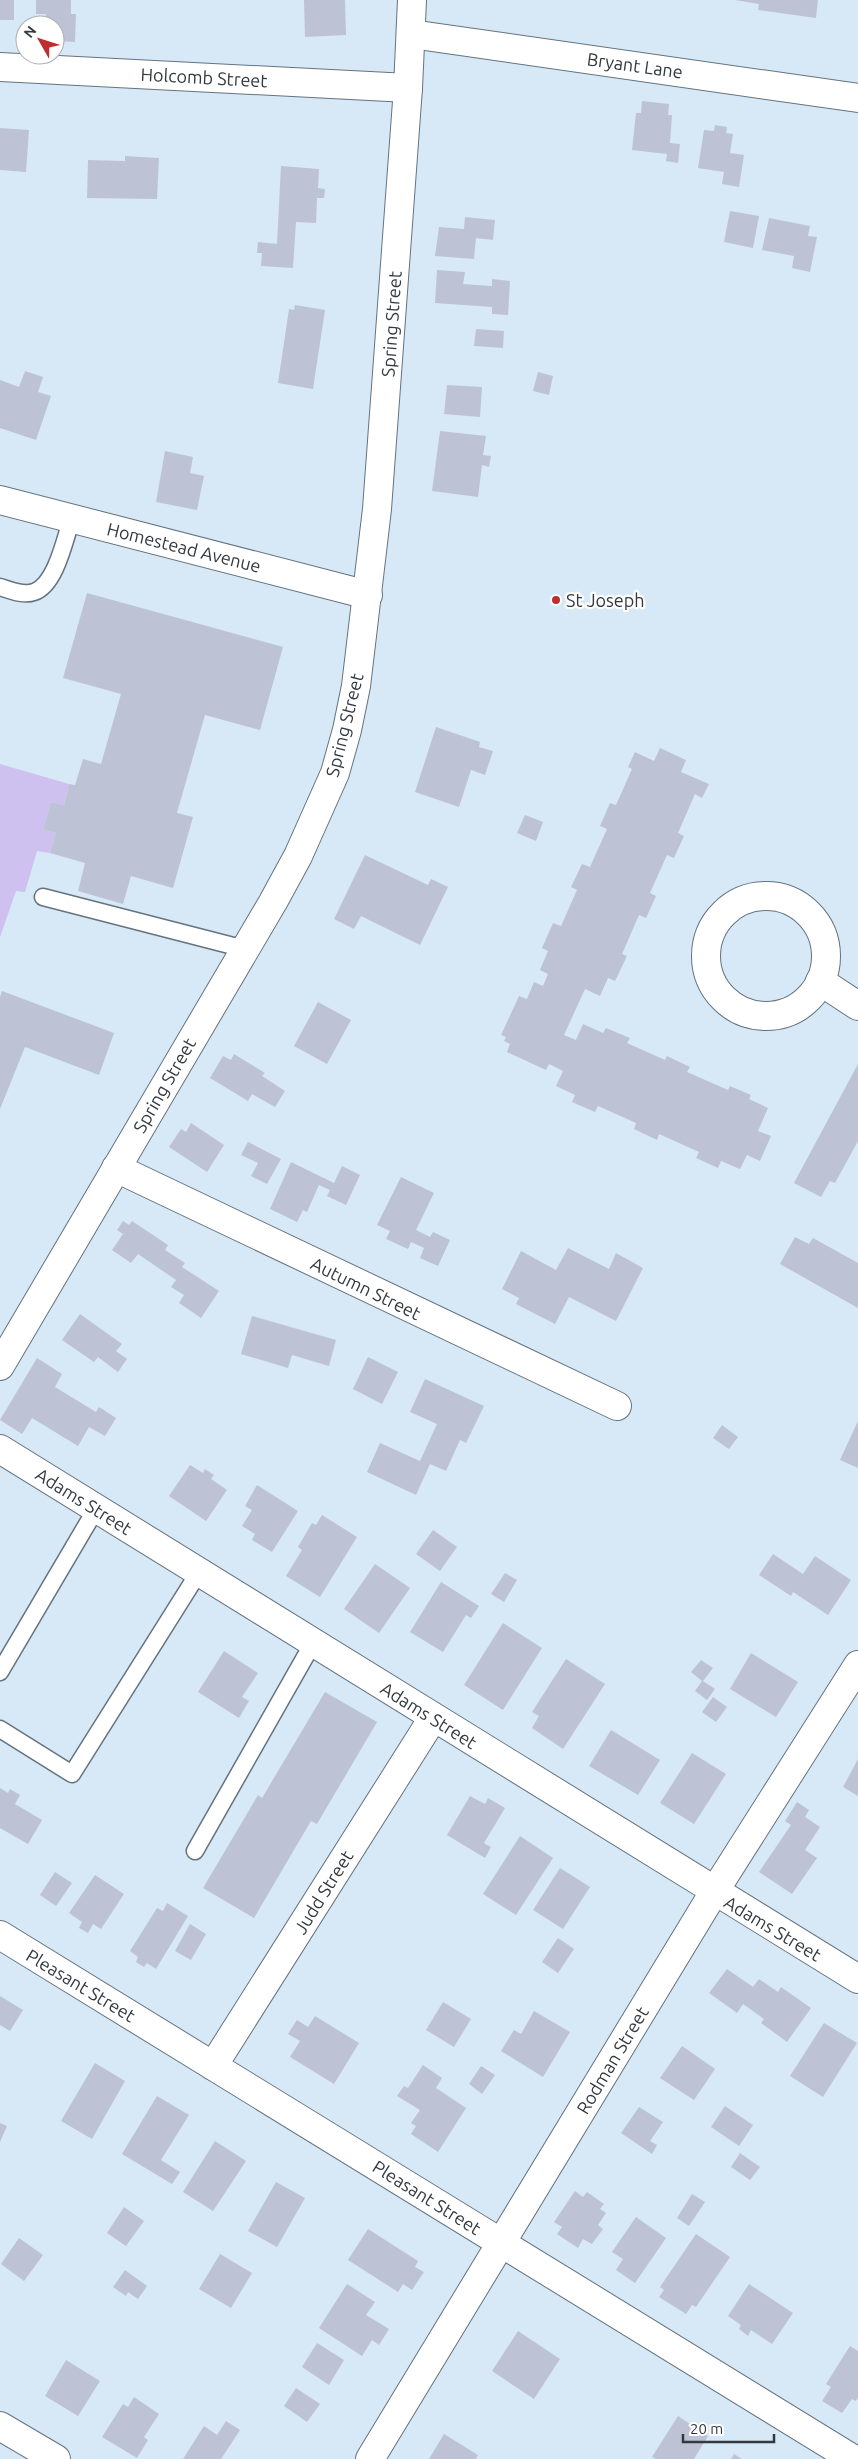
<svg xmlns="http://www.w3.org/2000/svg" width="858" height="2459" font-family="Ubuntu,sans-serif">
<style>
.green{fill:#cfc1ef}
.building{fill:#bdc3d5}
.lines{fill:none;stroke-linecap:round;stroke-linejoin:round}
.lane-casing{stroke:#64737f;stroke-width:19}
.street-casing{stroke:#64737f;stroke-width:30}
.lane{stroke:#fff;stroke-width:16}
.street{stroke:#fff;stroke-width:28}
.poi-dot{fill:#be2e31;stroke:#fff;stroke-width:2}
.labels{text-anchor:middle;dominant-baseline:central;stroke-width:4.5;stroke-linejoin:round;paint-order:stroke}
.street-label{font-size:18px;fill:#333a3f;stroke:#fff}
.poi-label{font-size:18px;fill:#333a3f;stroke:#fff;text-anchor:start}
</style>
<rect width="100%" height="100%" fill="#d7e8f6"/>
<path class="green" d="M 0,764 L 69,784 L 64,805 L 51,802 L 43,829 L 56,833 L 50,853 L 37,851 L 25,892 L 16,891 L 0,937 Z"/>
<g class="building">
<rect x="0" y="0" width="14" height="20"/>
<path d="M 36,0 L 71,0 L 71,14 L 76,14 L 75,42 L 55,41 L 55,25 L 45,25 L 46,14 L 36,14 Z"/>
<path d="M 304,0 L 345,0 L 346,35 L 305,37 Z"/>
<path d="M 735,0 L 818,0 L 816,18 L 758,10 L 759,4 Z"/>
<path d="M 642,101 L 669,104 L 668,115 L 672,115 L 670,143 L 680,144 L 678,163 L 666,161 L 667,154 L 632,150 L 636,113 L 641,113 Z"/>
<path d="M 715,125 L 727,127 L 726,133 L 733,134 L 730,153 L 744,155 L 739,187 L 722,184 L 724,172 L 698,168 L 704,130 L 714,131 Z"/>
<path d="M 0,128 L 29,130 L 26,172 L 0,170 Z"/>
<path d="M 125,156 L 159,158 L 157,199 L 87,198 L 88,160 L 125,161 Z"/>
<path d="M 281,166 L 319,169 L 318,188 L 325,189 L 324,198 L 317,198 L 316,223 L 296,222 L 293,268 L 261,266 L 262,253 L 257,253 L 258,242 L 277,244 Z"/>
<path d="M 730,211 L 759,216 L 753,248 L 724,242 Z"/>
<path d="M 465,217 L 495,220 L 493,240 L 476,238 L 474,259 L 435,256 L 439,227 L 464,229 Z"/>
<path d="M 769,218 L 810,226 L 808,236 L 817,237 L 810,272 L 792,268 L 794,256 L 762,250 Z"/>
<path d="M 437,270 L 465,272 L 463,284 L 492,286 L 492,279 L 510,281 L 508,315 L 492,314 L 492,307 L 435,303 Z"/>
<path d="M 295,305 L 325,310 L 313,389 L 278,383 L 289,309 L 294,310 Z"/>
<path d="M 476,329 L 504,331 L 503,348 L 474,346 Z"/>
<path d="M 25,371 L 43,377 L 38,392 L 51,396 L 36,440 L 0,428 L 0,380 L 19,387 Z"/>
<path d="M 538,372 L 553,376 L 549,395 L 533,391 Z"/>
<path d="M 447,385 L 482,387 L 480,417 L 444,414 Z"/>
<path d="M 440,431 L 486,436 L 483,455 L 491,456 L 489,467 L 482,465 L 478,497 L 432,491 Z"/>
<path d="M 165,451 L 193,457 L 190,473 L 204,476 L 197,510 L 156,502 Z"/>
<path d="M 87,593 L 283,647 L 260,730 L 205,715 L 177,813 L 193,817 L 173,888 L 131,876 L 123,904 L 78,891 L 85,863 L 50,853 L 56,833 L 43,829 L 51,802 L 64,805 L 69,784 L 75,785 L 83,759 L 101,764 L 121,694 L 63,678 Z"/>
<path d="M 436,727 L 480,742 L 479,747 L 493,751 L 485,775 L 471,770 L 459,807 L 415,792 Z"/>
<path d="M 660,748 L 686,760 L 681,772 L 709,784 L 702,798 L 695,794 L 678,833 L 684,836 L 674,858 L 667,855 L 650,893 L 656,896 L 646,918 L 639,915 L 622,954 L 627,956 L 615,981 L 608,978 L 600,996 L 585,989 L 564,1035 L 576,1040 L 583,1024 L 603,1033 L 606,1028 L 630,1038 L 627,1043 L 665,1060 L 667,1056 L 690,1067 L 687,1072 L 728,1090 L 730,1086 L 751,1095 L 749,1099 L 768,1108 L 758,1131 L 771,1136 L 760,1161 L 747,1155 L 740,1169 L 721,1161 L 718,1168 L 696,1158 L 699,1152 L 659,1134 L 657,1140 L 634,1129 L 636,1123 L 598,1106 L 595,1112 L 572,1102 L 575,1095 L 556,1086 L 563,1071 L 549,1064 L 546,1070 L 507,1052 L 510,1044 L 504,1041 L 506,1037 L 501,1035 L 519,996 L 527,999 L 534,982 L 543,986 L 548,974 L 540,970 L 548,951 L 542,948 L 553,923 L 561,926 L 577,890 L 571,887 L 582,864 L 590,867 L 607,829 L 600,826 L 610,803 L 616,805 L 632,769 L 628,767 L 635,752 L 654,761 Z"/>
<path d="M 525,815 L 543,822 L 536,841 L 517,833 Z"/>
<path d="M 365,855 L 428,885 L 431,879 L 448,887 L 420,945 L 361,916 L 354,929 L 334,919 Z"/>
<path d="M 2,991 L 114,1033 L 99,1075 L 25,1047 L 0,1109 L 0,997 Z"/>
<path d="M 318,1002 L 351,1020 L 327,1064 L 294,1046 Z"/>
<path d="M 234,1054 L 265,1073 L 262,1076 L 285,1091 L 275,1107 L 252,1094 L 248,1101 L 210,1078 L 223,1056 L 231,1060 Z"/>
<path d="M 858,1064 L 858,1141 L 835,1183 L 830,1181 L 821,1197 L 794,1183 Z"/>
<path d="M 191,1123 L 224,1145 L 207,1172 L 169,1147 L 181,1129 L 186,1132 Z"/>
<path d="M 248,1142 L 281,1159 L 267,1184 L 251,1176 L 258,1163 L 241,1155 Z"/>
<path d="M 291,1162 L 334,1183 L 342,1166 L 360,1175 L 346,1205 L 327,1196 L 330,1190 L 319,1185 L 307,1212 L 303,1210 L 297,1222 L 270,1209 Z"/>
<path d="M 401,1177 L 434,1193 L 416,1230 L 430,1237 L 433,1232 L 450,1240 L 438,1266 L 420,1258 L 424,1248 L 411,1242 L 408,1249 L 386,1239 L 390,1231 L 377,1225 Z"/>
<path d="M 123,1221 L 129,1225 L 132,1221 L 168,1245 L 165,1250 L 185,1263 L 182,1267 L 219,1291 L 201,1318 L 179,1303 L 184,1295 L 171,1287 L 176,1280 L 138,1254 L 131,1263 L 112,1250 L 123,1234 L 117,1230 Z"/>
<path d="M 795,1237 L 809,1244 L 813,1238 L 858,1263 L 858,1308 L 780,1264 Z"/>
<path d="M 568,1248 L 609,1269 L 616,1253 L 643,1268 L 616,1321 L 569,1297 L 555,1324 L 516,1304 L 519,1298 L 502,1289 L 521,1251 L 556,1270 Z"/>
<path d="M 80,1314 L 122,1344 L 116,1351 L 127,1359 L 118,1372 L 98,1357 L 94,1362 L 62,1340 Z"/>
<path d="M 252,1316 L 336,1340 L 329,1366 L 292,1355 L 288,1368 L 241,1354 Z"/>
<path d="M 368,1357 L 398,1372 L 382,1404 L 353,1389 Z"/>
<path d="M 37,1358 L 62,1374 L 55,1387 L 96,1412 L 99,1407 L 116,1418 L 105,1436 L 89,1427 L 78,1446 L 32,1418 L 22,1434 L 0,1420 Z"/>
<path d="M 425,1379 L 484,1406 L 466,1443 L 460,1440 L 446,1471 L 430,1464 L 416,1495 L 367,1472 L 380,1443 L 420,1461 L 437,1424 L 410,1412 Z"/>
<path d="M 858,1421 L 858,1468 L 840,1460 Z"/>
<path d="M 722,1425 L 738,1437 L 729,1449 L 713,1438 Z"/>
<path d="M 190,1465 L 203,1473 L 205,1469 L 214,1475 L 211,1479 L 227,1490 L 206,1521 L 169,1496 Z"/>
<path d="M 257,1485 L 298,1511 L 272,1552 L 252,1540 L 255,1534 L 242,1526 L 252,1510 L 245,1506 Z"/>
<path d="M 322,1515 L 357,1537 L 320,1597 L 286,1576 L 302,1550 L 298,1547 L 312,1523 L 316,1525 Z"/>
<path d="M 433,1530 L 457,1547 L 440,1571 L 416,1554 Z"/>
<path d="M 773,1554 L 803,1574 L 815,1556 L 851,1580 L 828,1615 L 793,1592 L 791,1596 L 759,1575 Z"/>
<path d="M 375,1564 L 410,1588 L 379,1633 L 344,1609 Z"/>
<path d="M 505,1573 L 517,1580 L 504,1602 L 491,1594 Z"/>
<path d="M 441,1582 L 479,1606 L 471,1618 L 466,1615 L 443,1652 L 410,1632 Z"/>
<path d="M 503,1623 L 542,1648 L 503,1710 L 464,1685 Z"/>
<path d="M 224,1651 L 258,1673 L 242,1697 L 249,1701 L 239,1718 L 198,1692 Z"/>
<path d="M 751,1653 L 798,1682 L 776,1717 L 730,1689 Z"/>
<path d="M 566,1659 L 605,1684 L 563,1749 L 532,1728 L 539,1716 L 532,1712 Z"/>
<path d="M 701,1660 L 713,1668 L 703,1681 L 715,1689 L 707,1700 L 695,1691 L 702,1681 L 691,1672 Z"/>
<path d="M 325,1692 L 377,1722 L 317,1824 L 311,1821 L 254,1918 L 203,1888 L 258,1795 L 262,1798 Z"/>
<path d="M 713,1697 L 727,1707 L 716,1722 L 702,1712 Z"/>
<path d="M 611,1730 L 660,1760 L 638,1795 L 589,1766 Z"/>
<path d="M 692,1753 L 726,1774 L 694,1824 L 660,1803 Z"/>
<path d="M 858,1759 L 858,1796 L 843,1787 Z"/>
<path d="M 0,1788 L 8,1793 L 10,1789 L 20,1795 L 15,1804 L 42,1820 L 28,1844 L 0,1828 Z"/>
<path d="M 470,1796 L 485,1804 L 488,1798 L 505,1808 L 484,1843 L 491,1847 L 485,1858 L 447,1835 Z"/>
<path d="M 797,1802 L 809,1810 L 805,1817 L 820,1827 L 805,1850 L 817,1858 L 792,1894 L 759,1872 L 791,1825 L 785,1821 Z"/>
<path d="M 520,1836 L 553,1858 L 516,1915 L 483,1894 Z"/>
<path d="M 560,1868 L 590,1887 L 563,1929 L 533,1910 Z"/>
<path d="M 55,1872 L 72,1883 L 56,1906 L 40,1895 Z"/>
<path d="M 95,1875 L 124,1894 L 101,1929 L 93,1924 L 88,1933 L 79,1928 L 82,1922 L 69,1913 Z"/>
<path d="M 167,1903 L 188,1916 L 156,1969 L 147,1963 L 144,1967 L 136,1962 L 138,1957 L 130,1951 L 157,1908 L 163,1911 Z"/>
<path d="M 190,1924 L 206,1934 L 191,1960 L 175,1951 Z"/>
<path d="M 558,1938 L 574,1949 L 558,1973 L 542,1962 Z"/>
<path d="M 727,1969 L 753,1987 L 759,1979 L 778,1992 L 781,1987 L 811,2008 L 787,2042 L 761,2023 L 764,2019 L 743,2004 L 737,2013 L 709,1993 Z"/>
<path d="M 0,1996 L 23,2010 L 10,2031 L 0,2025 Z"/>
<path d="M 443,2002 L 471,2019 L 454,2047 L 426,2030 Z"/>
<path d="M 534,2011 L 570,2032 L 543,2077 L 501,2051 L 514,2030 L 521,2034 Z"/>
<path d="M 315,2016 L 359,2043 L 334,2084 L 290,2057 L 300,2041 L 288,2034 L 297,2020 L 308,2027 Z"/>
<path d="M 824,2023 L 857,2043 L 823,2097 L 790,2076 Z"/>
<path d="M 682,2046 L 715,2069 L 694,2100 L 660,2078 Z"/>
<path d="M 95,2063 L 125,2081 L 92,2139 L 61,2121 Z"/>
<path d="M 423,2065 L 442,2078 L 436,2088 L 466,2108 L 438,2152 L 411,2134 L 416,2126 L 411,2123 L 420,2110 L 397,2096 L 404,2086 L 408,2088 Z"/>
<path d="M 481,2066 L 495,2075 L 482,2094 L 469,2084 Z"/>
<path d="M 157,2096 L 189,2115 L 161,2160 L 180,2172 L 172,2184 L 122,2154 Z"/>
<path d="M 725,2106 L 753,2125 L 739,2146 L 711,2127 Z"/>
<path d="M 639,2107 L 663,2122 L 650,2141 L 657,2145 L 652,2154 L 621,2133 Z"/>
<path d="M 0,2123 L 7,2126 L 0,2142 Z"/>
<path d="M 215,2141 L 246,2161 L 213,2211 L 183,2192 Z"/>
<path d="M 740,2153 L 760,2167 L 750,2180 L 731,2167 Z"/>
<path d="M 276,2182 L 305,2198 L 277,2247 L 248,2231 Z"/>
<path d="M 575,2191 L 583,2197 L 587,2192 L 604,2204 L 600,2209 L 606,2213 L 598,2225 L 603,2229 L 592,2244 L 583,2239 L 578,2248 L 557,2234 L 562,2227 L 554,2222 Z"/>
<path d="M 692,2194 L 705,2202 L 689,2226 L 677,2218 Z"/>
<path d="M 124,2207 L 144,2221 L 126,2246 L 107,2233 Z"/>
<path d="M 636,2217 L 666,2238 L 635,2283 L 616,2270 L 623,2259 L 612,2252 Z"/>
<path d="M 368,2229 L 418,2261 L 415,2267 L 424,2272 L 412,2290 L 403,2284 L 398,2292 L 348,2260 Z"/>
<path d="M 696,2234 L 730,2257 L 696,2307 L 692,2305 L 686,2314 L 659,2297 L 664,2290 L 660,2287 Z"/>
<path d="M 19,2238 L 43,2255 L 24,2281 L 1,2264 Z"/>
<path d="M 220,2254 L 252,2273 L 231,2308 L 199,2289 Z"/>
<path d="M 125,2270 L 147,2286 L 138,2299 L 128,2292 L 126,2296 L 113,2287 Z"/>
<path d="M 347,2284 L 375,2302 L 366,2315 L 389,2329 L 379,2345 L 372,2340 L 362,2356 L 319,2328 Z"/>
<path d="M 749,2284 L 793,2313 L 772,2344 L 751,2330 L 748,2336 L 739,2329 L 741,2325 L 728,2316 Z"/>
<path d="M 518,2331 L 560,2359 L 534,2399 L 492,2371 Z"/>
<path d="M 317,2343 L 344,2360 L 329,2385 L 302,2367 Z"/>
<path d="M 850,2346 L 858,2351 L 858,2397 L 856,2401 L 852,2399 L 842,2413 L 822,2401 L 831,2387 L 826,2384 Z"/>
<path d="M 66,2360 L 100,2381 L 78,2416 L 45,2396 Z"/>
<path d="M 296,2388 L 320,2404 L 307,2422 L 284,2406 Z"/>
<path d="M 134,2397 L 159,2414 L 144,2437 L 148,2440 L 137,2458 L 102,2437 L 123,2404 L 128,2407 Z"/>
<path d="M 678,2416 L 708,2436 L 694,2459 L 656,2459 L 652,2457 Z"/>
<path d="M 226,2421 L 240,2430 L 221,2459 L 183,2459 L 204,2426 L 217,2435 Z"/>
<path d="M 444,2434 L 478,2455 L 476,2459 L 429,2459 Z"/>
<path d="M 734,2454 L 742,2459 L 731,2459 Z"/>
</g>
<g class="lines">
<g class="lane-casing">
<g id="lane">
<path d="M 0,587 C 10,590 23,596 34,592 C 56,585 65,538 72,518"/>
<path d="M 43,897 L 245,949"/>
<path d="M 0,1672 L 96,1509"/>
<path d="M 0,1729 L 72,1774 L 199,1572"/>
<path d="M 195,1851 L 313,1643"/>
</g>
</g>
<g class="street-casing">
<g id="street">
<path d="M 411,34 L 858,98"/>
<path d="M 0,67 L 408,88"/>
<path d="M 0,500 L 368,595"/>
<circle cx="766" cy="956" r="60"/>
<path d="M 820,981 L 858,1006"/>
<path d="M 116,1168 L 617,1406"/>
<path d="M 0,1366 L 273,902 L 298,856 L 335,773 L 347,730 L 356,686 L 377,509 L 408,88 L 412,0"/>
<path d="M 0,1449 L 858,1979"/>
<path d="M 0,1935 L 853,2459"/>
<path d="M 213,2066 L 433,1718"/>
<path d="M 0,2426 L 56,2459"/>
<path d="M 370,2459 L 714,1892 L 858,1665"/>
</g>
</g>
<use href="#lane" class="lane"/>
<use href="#street" class="street"/>
</g>
<circle class="poi-dot" cx="556" cy="600" r="5"/>
<g class="labels">
<g class="street-label">
<text transform="translate(635 65) rotate(8)">Bryant Lane</text>
<text transform="translate(204 77) rotate(3)">Holcomb Street</text>
<text transform="translate(391 324) rotate(-86)">Spring Street</text>
<text transform="translate(184 547) rotate(14)">Homestead Avenue</text>
<text transform="translate(344 725) rotate(-76)">Spring Street</text>
<text transform="translate(164 1085) rotate(-60)">Spring Street</text>
<text transform="translate(366 1288) rotate(26)">Autumn Street</text>
<text transform="translate(84 1501) rotate(32)">Adams Street</text>
<text transform="translate(429 1715) rotate(32)">Adams Street</text>
<text transform="translate(323 1892) rotate(-58)">Judd Street</text>
<text transform="translate(773 1928) rotate(31)">Adams Street</text>
<text transform="translate(81 1985) rotate(31)">Pleasant Street</text>
<text transform="translate(612 2060) rotate(-59)">Rodman Street</text>
<text transform="translate(427 2197) rotate(32)">Pleasant Street</text>
</g>
<g class="poi-label">
<text x="566" y="600">St Joseph</text>
</g>
</g>
<g transform="translate(40 40) rotate(309)"><circle r="24" fill="#ffffff" stroke="#adb0b2"/>
<path d="M0-4L9 19L0 12L-9 19Z" fill="#be2e31"/>
<text y="-8" font-size="14" font-weight="bold" text-anchor="middle" fill="#333a3f">N</text>
</g>
<path d="M683 2434v8h91v-8" fill="none" stroke="#333a3f" stroke-width="2.5"/>
<text x="690" y="2434" font-size="15" fill="#333a3f" stroke="#ffffff" stroke-width="4" paint-order="stroke">20 m</text>
</svg>
